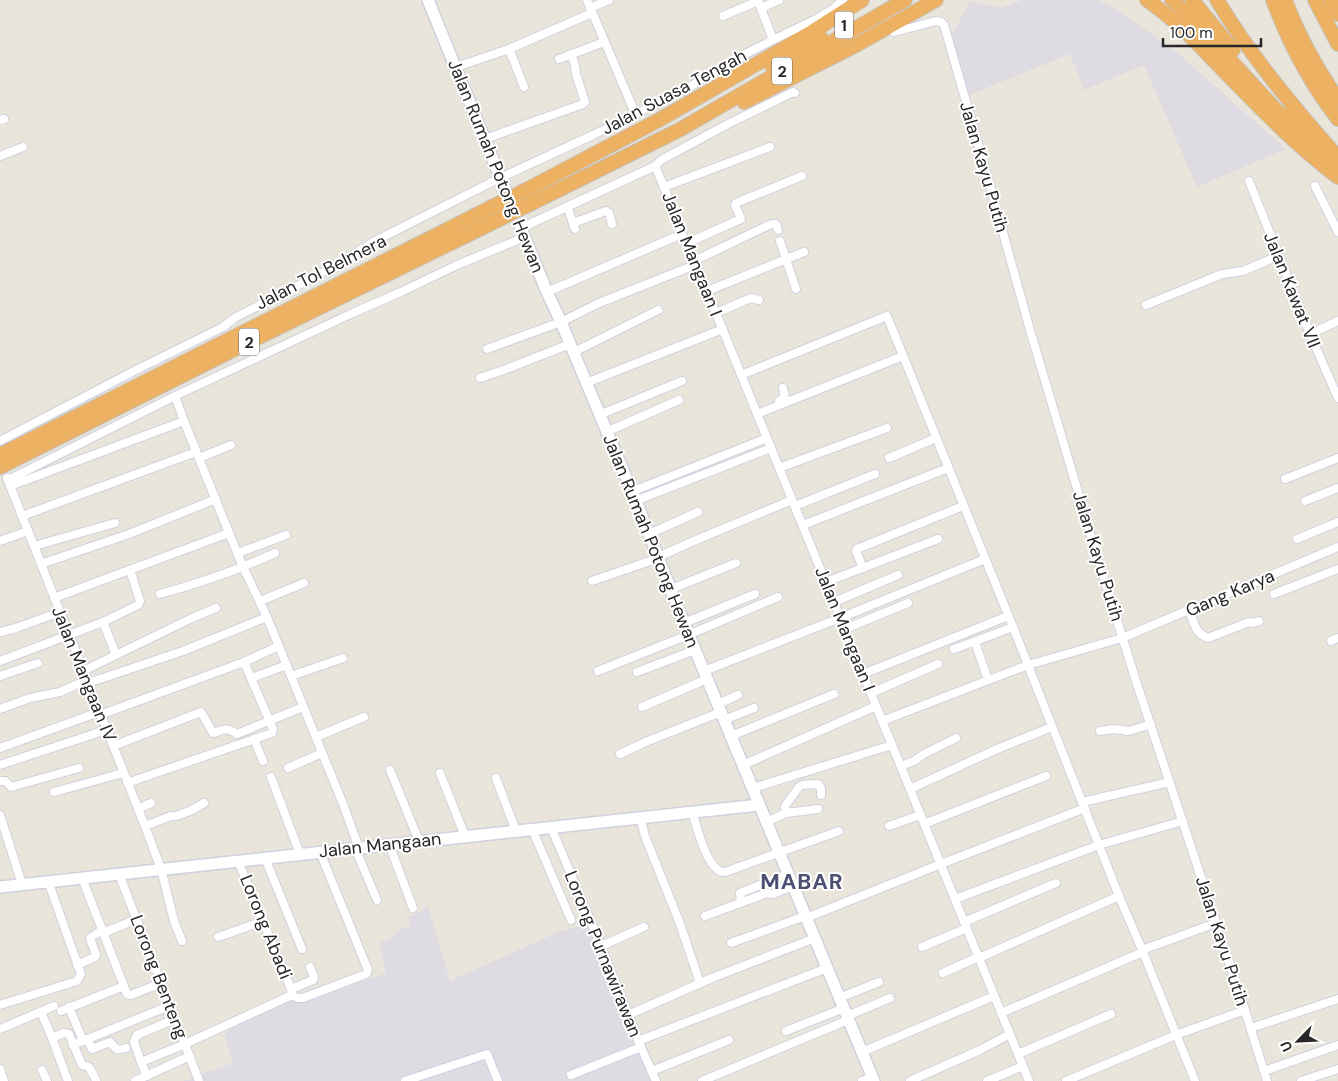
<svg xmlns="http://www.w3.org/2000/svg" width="1338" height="1081" font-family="'DM Sans',sans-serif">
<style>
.industrial{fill:#dedbe2}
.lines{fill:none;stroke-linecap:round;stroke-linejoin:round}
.street-casing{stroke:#d0d1df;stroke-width:10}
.secondary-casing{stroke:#d0d1df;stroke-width:14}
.highway-casing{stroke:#c7c7c7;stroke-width:16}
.street{stroke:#fff;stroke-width:8}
.secondary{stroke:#fff;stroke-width:11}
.highway{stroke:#ecb162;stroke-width:14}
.highway-bridge-casing{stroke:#c7c7c7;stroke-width:16;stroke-linecap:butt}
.highway-bridge{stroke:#ecb162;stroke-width:14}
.labels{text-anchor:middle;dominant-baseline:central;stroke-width:4;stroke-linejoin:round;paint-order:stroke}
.shield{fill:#fff;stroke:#686868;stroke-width:1}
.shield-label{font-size:16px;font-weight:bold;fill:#282828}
.street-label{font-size:18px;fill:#282828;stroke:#fff}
.district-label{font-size:22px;font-weight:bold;letter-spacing:1px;fill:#4d4f73;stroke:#fff}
</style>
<rect width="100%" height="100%" fill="#e9e5db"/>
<g class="industrial">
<path d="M 1022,0 L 1098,0 L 1116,9 L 1175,51 L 1286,149 L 1197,187 L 1144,65 L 1084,90 L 1070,54 L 969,95 L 952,35 L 970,1 L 1001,8 Z"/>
<path d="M 428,907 L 450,981 L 556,933 L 595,922 L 661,1081 L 183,1081 L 233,1063 L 224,1033 L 245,1021 L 291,999 L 305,1002 L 386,973 L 379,943 L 396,936 L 394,933 L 411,925 L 408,918 Z"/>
</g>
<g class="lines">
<g class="street-casing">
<g id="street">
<path d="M 587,0 L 635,113"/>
<path d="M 758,0 L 773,40"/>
<path d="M 590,8 L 609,0"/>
<path d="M 761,8 L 779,0"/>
<path d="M 723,16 L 758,1"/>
<path d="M 894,32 L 936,21 L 941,22 L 944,25 L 987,175 L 1030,330 L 1097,556 L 1135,678 L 1244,1007 L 1267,1081"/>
<path d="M 509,49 L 524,87"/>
<path d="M 559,59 L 604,42"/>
<path d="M 456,67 L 509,49 L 592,13"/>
<path d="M 0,120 L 4,119"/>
<path d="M 485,139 L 583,104 L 585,102 L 576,74 L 575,65 L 571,54"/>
<path d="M 0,156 L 23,147"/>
<path d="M 655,166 L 664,187 L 682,234 L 707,291 L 1029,1081"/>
<path d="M 1249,181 L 1310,334 L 1338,398"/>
<path d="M 1315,186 L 1338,232"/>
<path d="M 664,187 L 770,147"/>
<path d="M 567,206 L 575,229"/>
<path d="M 573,223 L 606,211 L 609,213 L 612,224"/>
<path d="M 521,228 L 651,168 L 655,166 L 661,160 L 728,124 L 793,92 L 795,93"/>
<path d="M 780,241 L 796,289"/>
<path d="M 687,243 L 741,219 L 735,205 L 736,203 L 802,176"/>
<path d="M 694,261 L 771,224 L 776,224 L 778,230"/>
<path d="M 707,291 L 804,252"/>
<path d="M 547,292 L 682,234"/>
<path d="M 1146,305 L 1222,274 L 1243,271 L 1278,256"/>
<path d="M 716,313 L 751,298 L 759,300"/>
<path d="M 1310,334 L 1338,321"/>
<path d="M 487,349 L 561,322 L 599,303 L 695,265"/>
<path d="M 574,352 L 658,310"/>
<path d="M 741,375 L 887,316 L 1013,627 L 1119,896 L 1143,952 L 1195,1081"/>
<path d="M 480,378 L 509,368 L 570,344"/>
<path d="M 586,383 L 723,329"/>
<path d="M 779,401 L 785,397 L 783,388"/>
<path d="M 757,414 L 903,356"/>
<path d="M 599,415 L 682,381"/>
<path d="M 606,432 L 679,400"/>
<path d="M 0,441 L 136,370 L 223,327 L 236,317 L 290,290 L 348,258 L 375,241 L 500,178 L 593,135 L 684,90 L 751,51 L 818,18 L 833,9 L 843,0"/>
<path d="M 199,458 L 231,445"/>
<path d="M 889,458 L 936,438"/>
<path d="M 779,468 L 887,428"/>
<path d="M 7,478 L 145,826 L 161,869 L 174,921 L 182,941"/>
<path d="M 1285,479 L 1338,458"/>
<path d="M 8,480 L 175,396"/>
<path d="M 10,486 L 184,421"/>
<path d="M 631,492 L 767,438"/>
<path d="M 635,501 L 771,448"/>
<path d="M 1305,501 L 1338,488"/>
<path d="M 795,506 L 875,474"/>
<path d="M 22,516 L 196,452"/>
<path d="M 803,525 L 948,468"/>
<path d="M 649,534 L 698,512"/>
<path d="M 1297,539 L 1338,522"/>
<path d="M 0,541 L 28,531"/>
<path d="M 34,546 L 115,523"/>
<path d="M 238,553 L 286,535"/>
<path d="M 41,564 L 129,534 L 216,499"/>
<path d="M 863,568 L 856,551 L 857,549 L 963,506"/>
<path d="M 592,581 L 650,561 L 689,543 L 792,500"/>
<path d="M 826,582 L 938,539"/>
<path d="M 671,589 L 736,563"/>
<path d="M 160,594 C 200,583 238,570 275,553"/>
<path d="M 1274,594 L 1338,569"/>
<path d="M 54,598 L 229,533"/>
<path d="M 260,601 L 304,583"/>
<path d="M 834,602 L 898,575"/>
<path d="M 1189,610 C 1194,622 1195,634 1208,638 L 1249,622 L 1253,623 L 1259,621"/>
<path d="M 103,622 L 116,655"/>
<path d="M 684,623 L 755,594"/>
<path d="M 845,629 L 908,603"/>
<path d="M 0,632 L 16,628 L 60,612"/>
<path d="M 1331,641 L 1338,638"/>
<path d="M 975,642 L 988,680"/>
<path d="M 954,649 L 1013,627"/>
<path d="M 0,661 L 103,622 L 138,605 L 140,601 L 130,570"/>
<path d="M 83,671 L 192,618 L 216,608"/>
<path d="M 598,671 L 688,635 L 778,597"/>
<path d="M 704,671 L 840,618 L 985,559"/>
<path d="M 637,672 L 695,650"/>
<path d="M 863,674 L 1008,616"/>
<path d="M 0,676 L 38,663"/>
<path d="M 291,676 L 343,658"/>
<path d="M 251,678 L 287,665"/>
<path d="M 88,683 L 183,651 L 267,617"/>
<path d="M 871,693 L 938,664"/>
<path d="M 718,704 L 738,695"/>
<path d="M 642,707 L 707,679"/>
<path d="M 0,709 L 30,698 L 60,692 L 87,680"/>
<path d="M 100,715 L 244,662 L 279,646"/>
<path d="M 724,720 L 754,708"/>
<path d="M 882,721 L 1028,665 L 1122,638 L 1338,547"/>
<path d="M 1100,731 L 1114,729 L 1129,731 L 1151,724"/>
<path d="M 731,736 L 834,694"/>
<path d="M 316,737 L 364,717"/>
<path d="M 254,739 L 263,761"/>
<path d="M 113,746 L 201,712 L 213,733 C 226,730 224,726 237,734 L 303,707"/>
<path d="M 0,748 L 99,712"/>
<path d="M 620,754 L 648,741 L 721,712"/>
<path d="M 0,765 L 94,734 L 106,729"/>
<path d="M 743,765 L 876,706"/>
<path d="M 901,766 L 914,761 L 924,754 L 956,738"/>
<path d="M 288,768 L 322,753"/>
<path d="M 390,770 L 419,841"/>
<path d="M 440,773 L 465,836"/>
<path d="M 271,777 L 300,854"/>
<path d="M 496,778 L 516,831"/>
<path d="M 0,781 L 5,781 L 11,787 L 79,768"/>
<path d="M 127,783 L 272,733 L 273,729 L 244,662"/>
<path d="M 753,788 L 892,745"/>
<path d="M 910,789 L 997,749 L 1052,727"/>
<path d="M 54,792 L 123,773"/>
<path d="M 1082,802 L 1170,782"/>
<path d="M 138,809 L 151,803"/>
<path d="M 692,812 C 697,827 705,861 718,870 C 720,872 722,872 725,872 L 839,831"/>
<path d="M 786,813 L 785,806 L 799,787 L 802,785 L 818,784 L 821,788 L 821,795"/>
<path d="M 0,815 L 22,884"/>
<path d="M 640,817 L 645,836 L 679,921 L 700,983"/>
<path d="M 766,822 L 786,813 L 818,809"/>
<path d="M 924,824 L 1046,776"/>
<path d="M 145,826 L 171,816 L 176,816 L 190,811 L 204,803"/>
<path d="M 889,826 L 920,815"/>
<path d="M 551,827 L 601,946 L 641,1047 L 656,1081"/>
<path d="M 532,829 L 571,920"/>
<path d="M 389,844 L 413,908"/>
<path d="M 355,848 L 377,900"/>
<path d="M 359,848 L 343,804 L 267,617 L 243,567 L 229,533 L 184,421 L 175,396 L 355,312 L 401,292 L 457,265 L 525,237"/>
<path d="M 265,858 L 302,949"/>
<path d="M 238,861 L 291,989 L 292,995"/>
<path d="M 119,874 L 199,1081"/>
<path d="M 82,878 L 127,994 L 131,995 L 161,983"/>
<path d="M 955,899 L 1099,845 L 1183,821"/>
<path d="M 741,902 L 740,893 L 788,874"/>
<path d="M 705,916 L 767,893 L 773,894 L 793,886"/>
<path d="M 806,918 L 941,864 L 1085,808"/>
<path d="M 964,922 L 1056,883"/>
<path d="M 103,933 L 137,919"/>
<path d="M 218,937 L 264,921"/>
<path d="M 731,943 L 805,916"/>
<path d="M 601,946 L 644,927"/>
<path d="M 922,947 L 967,928"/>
<path d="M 1142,950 L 1216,923"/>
<path d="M 979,958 L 1119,896"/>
<path d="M 77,965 L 95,957 L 96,955 L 90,938 L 102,930"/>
<path d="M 943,973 L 978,957"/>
<path d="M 291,989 L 313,980 L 314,977 L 310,967"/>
<path d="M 292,995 L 298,998 L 303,998 L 366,974 L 368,970 L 320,852"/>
<path d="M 839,998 L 879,982"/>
<path d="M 0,1005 L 77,981 L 81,974 L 48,881"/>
<path d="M 69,1007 L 83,1041"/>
<path d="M 61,1011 L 124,986"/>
<path d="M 41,1012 L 52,1038 L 68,1081"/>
<path d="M 1001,1013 L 1143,952"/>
<path d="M 628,1015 L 712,978 L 815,938"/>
<path d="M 847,1016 L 890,998"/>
<path d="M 1251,1028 L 1338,999"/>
<path d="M 0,1029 L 54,1006"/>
<path d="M 786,1031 L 844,1008"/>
<path d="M 52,1038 L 64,1033 L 69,1034 L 82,1065 L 89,1067 L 96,1080"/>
<path d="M 87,1039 L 92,1049 L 110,1042 C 117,1049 115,1051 126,1048"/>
<path d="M 638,1041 L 827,968"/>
<path d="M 73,1045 L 169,1006"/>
<path d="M 862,1052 L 994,996"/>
<path d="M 1018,1054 L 1111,1014"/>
<path d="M 141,1062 L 134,1042 L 137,1035 L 175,1019"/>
<path d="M 0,1069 L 4,1081"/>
<path d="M 42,1070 L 47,1081"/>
<path d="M 652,1071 L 729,1040"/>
<path d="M 1264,1071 L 1338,1045"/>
<path d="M 571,1075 L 641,1047"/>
<path d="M 147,1076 L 141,1062 L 185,1044 L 292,995"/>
<path d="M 135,1081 L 190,1056"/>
<path d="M 405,1081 L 487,1054 L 498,1081"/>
<path d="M 702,1081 L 848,1020"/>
<path d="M 862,1081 L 872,1077"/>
<path d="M 910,1081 L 980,1050 L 1010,1034"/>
<path d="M 987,1081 L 1023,1066"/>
<path d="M 1066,1081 L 1176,1035 L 1245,1010"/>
<path d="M 1301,1081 L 1338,1069"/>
</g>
</g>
<g class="secondary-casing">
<g id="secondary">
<path d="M 428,0 L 547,292 L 561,322 L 638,506 L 684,623 L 874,1081"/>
<path d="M 0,887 L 759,805"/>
</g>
</g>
<g class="highway-casing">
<g id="highway">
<path d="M 1147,0 C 1176,20 1201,47 1226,73 C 1262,110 1297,146 1338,177"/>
<path d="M 1172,0 L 1196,23 L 1290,125"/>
<path d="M 1192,0 L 1233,50"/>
<path d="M 1217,0 C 1250,55 1291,104 1333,152"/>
<path d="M 1273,0 C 1289,43 1310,83 1338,119"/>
<path d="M 1285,0 C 1298,35 1317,69 1338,100"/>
<path d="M 1315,0 L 1338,44"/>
<path d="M 1331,0 L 1338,14"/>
<path d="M 772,66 L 821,38"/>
<path d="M 744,102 L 858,44 L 936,0"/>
<path d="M 1286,115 L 1307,139 L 1323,154"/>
<path d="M 1317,149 L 1338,164"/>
<path d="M 526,190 L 659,120 L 812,32 L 862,0"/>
<path d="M 532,203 L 679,130 L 905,0"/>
<path d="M 0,455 L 494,206"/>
<path d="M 0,467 L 253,340 L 500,219"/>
</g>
</g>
<use href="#street" class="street"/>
<use href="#secondary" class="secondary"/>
<use href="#highway" class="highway"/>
<g class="highway-bridge-casing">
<g id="highway-bridge">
<path d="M 494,206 L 526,190"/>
<path d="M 500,219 L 532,203"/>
</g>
</g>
<use href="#highway-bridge" class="highway-bridge"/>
</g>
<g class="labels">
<g class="shield">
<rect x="835" y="11.5" width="18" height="27" rx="4"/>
<rect x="772" y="57.5" width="20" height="27" rx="4"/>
<rect x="239" y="328.5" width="20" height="27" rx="4"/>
</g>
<g class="shield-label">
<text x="844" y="25">1</text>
<text x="782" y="71">2</text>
<text x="249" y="342">2</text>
</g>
<g class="street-label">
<text transform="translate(674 92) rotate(-28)">Jalan Suasa Tengah</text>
<text transform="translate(496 166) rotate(68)">Jalan Rumah Potong Hewan</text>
<text transform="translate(984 167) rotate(74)">Jalan Kayu Putih</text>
<text transform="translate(692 254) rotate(68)">Jalan Mangaan I</text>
<text transform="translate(321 272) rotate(-27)">Jalan Tol Belmera</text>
<text transform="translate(1292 290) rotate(68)">Jalan Kawat VII</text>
<text transform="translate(651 541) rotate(68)">Jalan Rumah Potong Hewan</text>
<text transform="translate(1098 556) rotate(73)">Jalan Kayu Putih</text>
<text transform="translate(1230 593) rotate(-23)">Gang Karya</text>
<text transform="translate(845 629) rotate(68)">Jalan Mangaan I</text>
<text transform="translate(84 674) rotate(68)">Jalan Mangaan IV</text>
<text transform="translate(380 845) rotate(-6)">Jalan Mangaan</text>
<text transform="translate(266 927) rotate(68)">Lorong Abadi</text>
<text transform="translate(1222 941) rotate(72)">Jalan Kayu Putih</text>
<text transform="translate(603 954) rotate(68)">Lorong Purnawirawan</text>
<text transform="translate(159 977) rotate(69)">Lorong Benteng</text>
</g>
<g class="district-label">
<text x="802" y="881">MABAR</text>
</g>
</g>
<g transform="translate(1298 1041) rotate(246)" stroke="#ffffff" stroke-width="4" paint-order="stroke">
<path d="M0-4L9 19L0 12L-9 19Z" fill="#282828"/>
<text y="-8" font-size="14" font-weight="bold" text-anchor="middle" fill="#282828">U</text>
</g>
<path d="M1163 38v8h98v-8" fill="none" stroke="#282828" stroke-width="2.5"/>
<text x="1170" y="38" font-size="15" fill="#282828" stroke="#ffffff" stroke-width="4" paint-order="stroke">100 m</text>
</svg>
